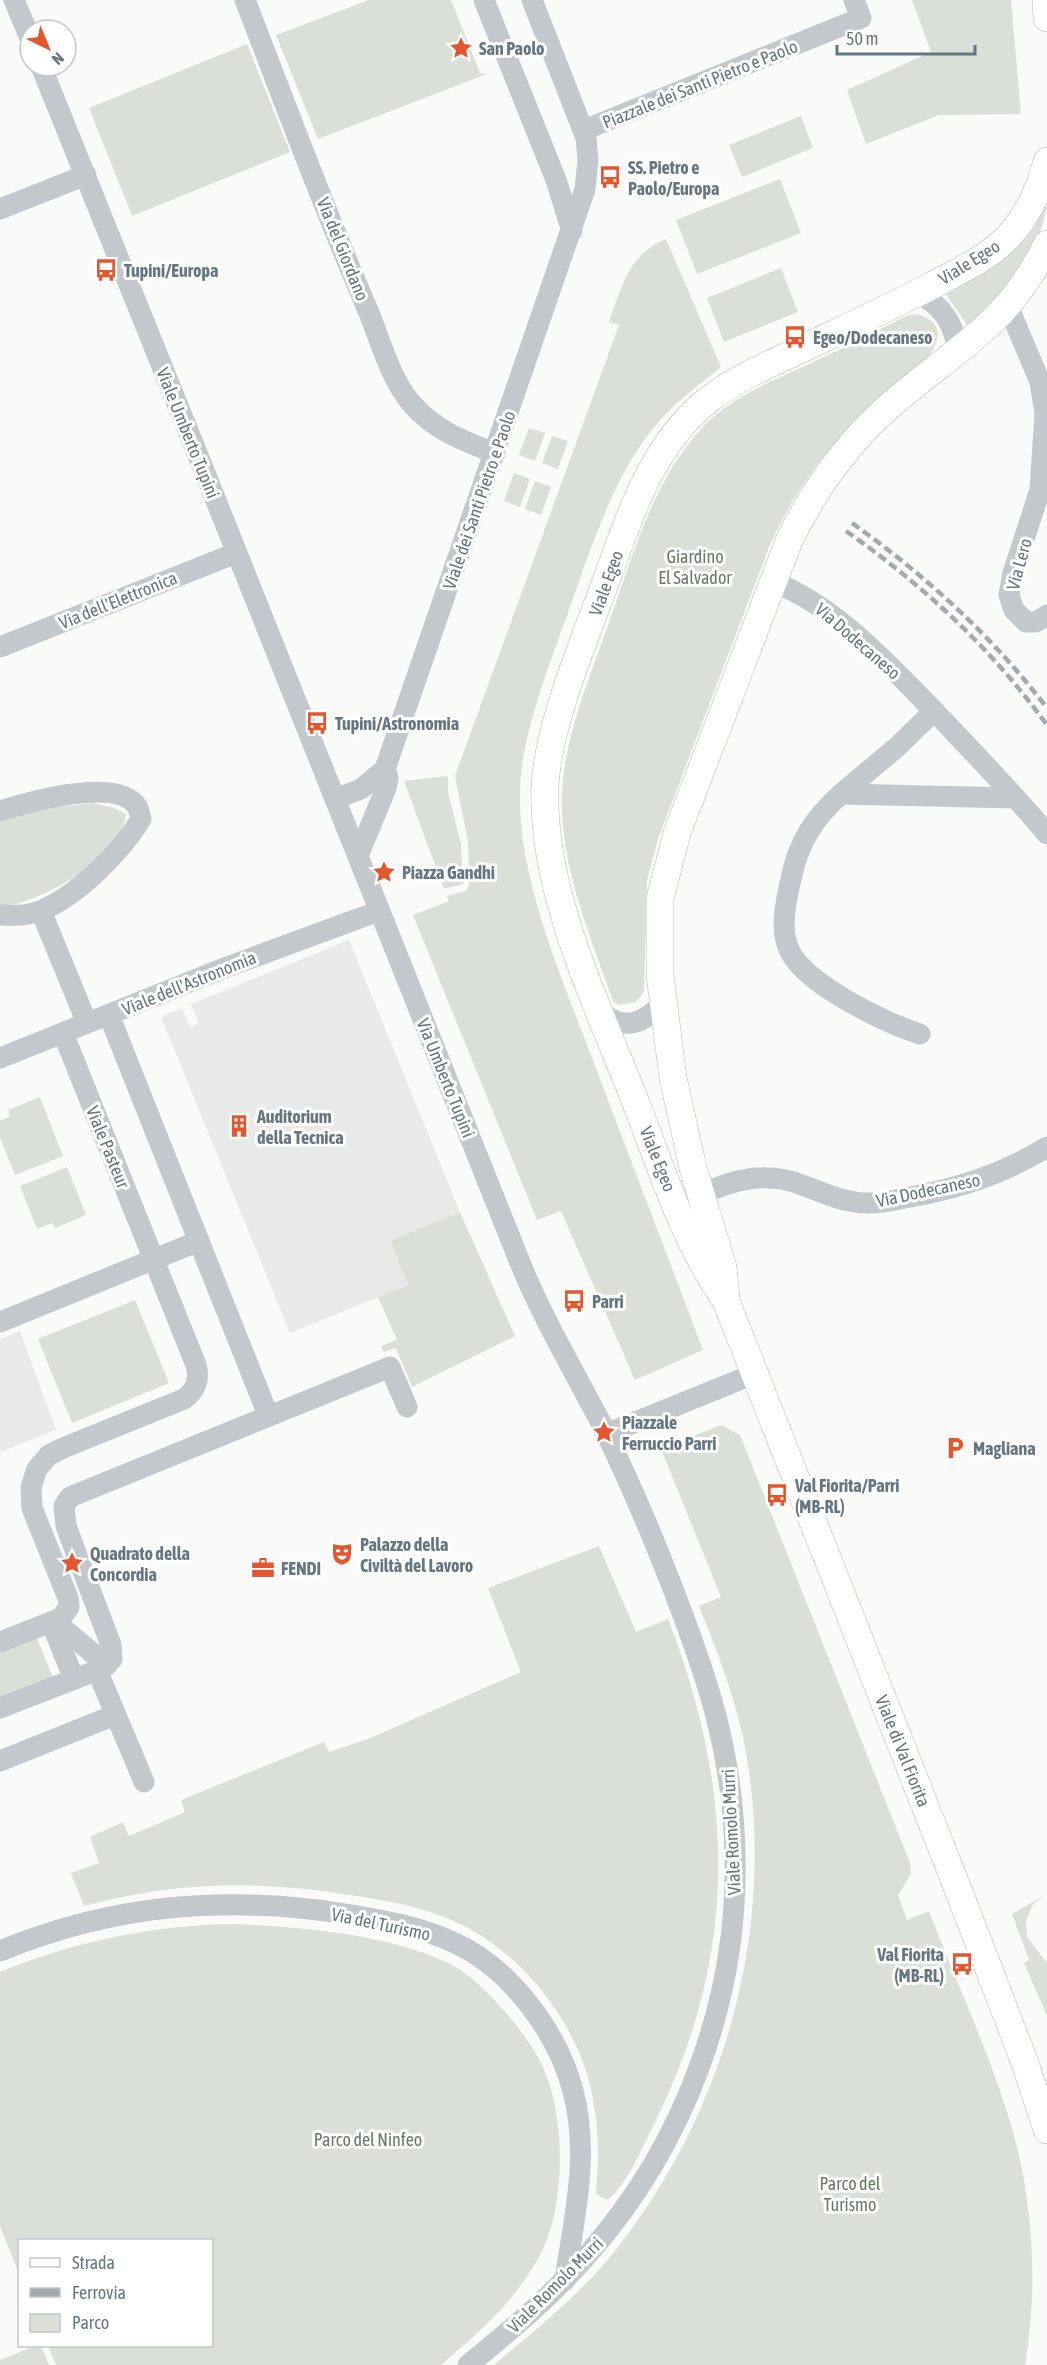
<svg xmlns="http://www.w3.org/2000/svg" width="1047" height="2365" font-family="'Asap Condensed',sans-serif">
<style>
.built{fill:#e8e9e9}
.green{fill:#dadfd7}
.lines{fill:none;stroke-linecap:round;stroke-linejoin:round}
.major-casing{stroke:#b5babe;stroke-width:28}
.minor{stroke:#c3c8cc;stroke-width:21}
.major{stroke:#fff;stroke-width:27}
.rail{stroke:#a2aab0;stroke-width:4.5;stroke-dasharray:9 4.5;stroke-linecap:butt}
.labels{text-anchor:middle;dominant-baseline:central;stroke-width:6;stroke-linejoin:round;paint-order:stroke}
.poi-label{font-size:18px;font-weight:bold;fill:#657683;stroke:#fff;text-anchor:start}
.street-label{font-size:18px;fill:#657683;stroke:#fff}
.park-label{font-size:18px;fill:#687a64;stroke:#fff}
</style>
<rect width="100%" height="100%" fill="#fafaf8"/>
<g class="built">
<path d="M 349,940 L 460,1212 L 390,1241 L 408,1285 L 290,1333 L 161,1017 L 182,1008 L 190,1027 L 199,1023 L 191,1004 Z"/>
<path d="M 20,1331 L 56,1430 L 0,1452 L 0,1339 Z"/>
</g>
<g class="green">
<path d="M 369,0 L 451,0 L 480,73 L 487,74 L 318,139 L 276,35 Z"/>
<path d="M 912,0 L 1011,0 L 1021,114 L 939,115 L 866,144 L 847,90 L 931,52 Z"/>
<path d="M 247,44 L 290,152 L 132,216 L 89,108 Z"/>
<path d="M 801,116 L 813,148 L 742,177 L 729,145 Z"/>
<path d="M 780,179 L 801,233 L 697,274 L 676,220 Z"/>
<path d="M 1047,194 C 1047,250 1003,289 969,328 L 945,293 Z"/>
<path d="M 666,239 L 721,367 C 700,384 678,400 660,420 C 618,468 596,533 575,593 C 555,651 522,728 520,789 C 517,879 563,980 594,1063 C 630,1159 667,1254 703,1350 L 635,1380 L 561,1211 L 537,1220 L 413,915 L 449,901 L 447,896 L 466,891 L 469,885 L 468,842 L 455,776 L 619,325 L 609,322 C 623,285 627,256 666,239 Z"/>
<path d="M 781,268 L 798,312 L 724,342 L 707,298 Z"/>
<path d="M 916,314 C 943,321 942,338 928,357 C 857,415 807,462 769,547 L 658,839 L 647,880 L 644,992 L 636,1002 L 618,1005 L 613,1001 C 592,940 565,878 562,813 C 559,748 587,686 608,625 C 633,557 652,480 704,426 C 734,395 775,380 813,362 C 845,348 876,331 907,316 Z"/>
<path d="M 529,428 L 545,433 L 535,461 L 519,455 Z"/>
<path d="M 552,436 L 568,441 L 558,469 L 542,463 Z"/>
<path d="M 514,473 L 530,479 L 520,507 L 504,501 Z"/>
<path d="M 535,481 L 551,487 L 541,515 L 525,509 Z"/>
<path d="M 448,776 L 448,792 L 461,844 L 463,884 L 444,889 L 404,781 Z"/>
<path d="M 94,803 L 114,808 L 126,814 C 122,858 40,903 0,907 L 0,819 L 39,809 Z"/>
<path d="M 40,1097 L 63,1156 L 15,1175 L 0,1137 L 0,1121 L 10,1116 L 8,1110 Z"/>
<path d="M 67,1167 L 86,1215 L 55,1228 L 52,1223 L 37,1229 L 20,1186 Z"/>
<path d="M 460,1212 L 515,1336 L 412,1387 L 396,1348 L 384,1352 L 381,1346 L 397,1340 L 378,1297 L 408,1285 L 390,1241 Z"/>
<path d="M 135,1300 L 169,1383 L 72,1423 L 38,1339 Z"/>
<path d="M 721,1425 L 740,1435 L 910,1863 L 911,1874 L 898,1895 L 907,1920 L 929,1911 C 959,1990 998,2070 1018,2151 C 1034,2220 1037,2295 1025,2365 L 494,2365 C 534,2331 576,2298 610,2257 C 724,2117 777,1931 746,1752 C 737,1702 718,1653 699,1606 L 721,1597 L 661,1449 Z"/>
<path d="M 599,1546 L 636,1632 L 668,1619 C 735,1792 739,1951 656,2120 C 645,2142 627,2186 607,2200 L 596,2194 C 596,2181 599,2167 598,2153 C 598,2125 594,2095 585,2068 C 562,2001 506,1939 439,1915 C 406,1903 370,1898 336,1893 C 248,1880 171,1883 84,1906 L 71,1873 L 99,1863 L 90,1837 L 123,1822 L 129,1836 L 185,1812 L 181,1800 L 324,1742 L 329,1752 L 368,1739 L 521,1672 L 488,1588 Z"/>
<path d="M 36,1636 L 54,1680 L 0,1701 L 0,1650 Z"/>
<path d="M 1043,1896 L 1033,1904 L 1026,1921 L 1027,1937 L 1047,1963 L 1047,2016 L 1024,1963 L 1029,1960 L 1012,1914 Z"/>
<path d="M 235,1924 C 302,1927 387,1934 448,1963 C 467,1972 482,1987 497,2003 C 514,2022 531,2042 542,2065 C 565,2114 566,2197 544,2247 C 521,2296 481,2331 441,2365 L 56,2365 L 48,2346 L 212,2346 L 212,2240 L 20,2240 L 19,2274 L 0,2226 L 0,1972 C 76,1941 154,1925 235,1924 Z"/>
<path d="M 35,2346 L 41,2346 L 49,2365 L 0,2365 L 0,2360 Z"/>
</g>
<g class="lines">
<g class="major-casing">
<g id="major">
<path d="M 1046,0 L 1047,18"/>
<path d="M 1047,161 C 1040,189 1029,214 1009,236 C 988,258 959,271 933,285 C 891,307 848,327 806,347 C 772,363 736,378 707,401 C 655,442 631,511 610,570 C 588,632 548,722 545,786 C 541,893 598,1005 636,1103 C 662,1170 684,1241 726,1301 L 963,1902 L 1025,2063 L 1047,2130"/>
<path d="M 726,1297 L 723,1267 L 693,1168 L 673,1078 L 660,975 L 660,899 L 677,833 L 789,541 C 813,491 845,446 886,409 C 951,351 1007,328 1047,244"/>
</g>
</g>
<g class="minor">
<path d="M 14,0 L 30,38"/>
<path d="M 245,0 C 285,103 323,207 367,308 C 380,339 389,376 411,403 C 434,430 463,441 495,453"/>
<path d="M 484,0 L 556,180 L 572,231"/>
<path d="M 41,66 C 203,461 356,860 517,1255 C 540,1314 573,1369 602,1425 C 626,1474 648,1525 668,1576 C 706,1673 734,1752 735,1858 C 738,2001 684,2145 589,2253 C 553,2295 511,2330 468,2365"/>
<path d="M 584,130 L 861,18 L 854,0"/>
<path d="M 0,209 L 86,175"/>
<path d="M 917,293 C 944,306 953,324 959,352"/>
<path d="M 1008,306 L 1040,382 L 1045,413 L 1040,490 L 1013,573 L 1009,595 L 1014,610 L 1026,622 L 1036,622 L 1047,615"/>
<path d="M 774,582 C 838,608 888,664 936,713 C 974,753 1012,792 1047,834"/>
<path d="M 0,647 L 236,553"/>
<path d="M 934,711 L 897,747 L 841,794 L 1015,798"/>
<path d="M 841,794 C 814,818 798,843 791,879 C 786,901 780,926 788,947 C 800,982 885,1023 920,1034"/>
<path d="M 335,799 L 361,789 L 385,769 L 585,189 L 588,160 L 586,138 L 532,0"/>
<path d="M 0,811 C 29,802 114,777 136,805 C 139,809 140,815 141,819 C 122,851 77,896 42,910 C 29,916 13,916 0,915"/>
<path d="M 358,856 L 386,788 L 388,778 L 385,769"/>
<path d="M 41,911 L 87,1023"/>
<path d="M 601,1012 C 625,1032 644,1023 663,1003"/>
<path d="M 109,1015 L 268,1415"/>
<path d="M 0,1058 L 227,967 L 379,911"/>
<path d="M 700,1195 C 734,1179 766,1171 802,1185 C 820,1191 836,1200 855,1202 C 873,1205 892,1201 910,1197 C 960,1188 1003,1174 1047,1147"/>
<path d="M 0,1322 L 199,1241"/>
<path d="M 606,1434 L 754,1374"/>
<path d="M 54,1621 L 107,1665"/>
<path d="M 51,1622 L 74,1679"/>
<path d="M 0,1642 L 61,1618 L 69,1607 L 68,1598 L 32,1508 L 31,1487 L 37,1469 L 49,1455 L 63,1448 L 184,1399 C 196,1390 200,1380 196,1365 L 63,1033"/>
<path d="M 97,1670 L 144,1782"/>
<path d="M 0,1708 L 103,1668 L 112,1659 L 111,1645 L 66,1526 L 64,1506 L 70,1497 L 390,1367 L 407,1407"/>
<path d="M 0,1761 L 115,1715"/>
<path d="M 0,1951 C 114,1904 225,1895 346,1914 C 383,1920 421,1927 455,1943 C 511,1969 558,2033 573,2091 C 590,2155 574,2217 565,2280"/>
</g>
<use href="#major" class="major"/>
<g class="rail">
<path d="M 852,523 C 926,576 992,636 1047,708"/>
<path d="M 846,531 C 923,585 991,648 1047,725"/>
</g>
</g>
<defs>
<g id="sight-bare" transform="scale(1.8)"><path d="M0-6L1.8-2.2L6-1.7L2.9 1.2L3.7 5.4L0 3.3L-3.7 5.4L-2.9 1.2L-6-1.7L-1.8-2.2Z" fill="#e4572e" stroke="#fff" stroke-width="2.5" paint-order="stroke"/></g>
<g id="bus-bare" transform="scale(1.8)"><path d="M-5-6H5V4H4V6H2V4H-2V6H-4V4H-5ZM-3.5-4V0h7V-4ZM-3.5 1.2v1.5H-2V1.2ZM2 1.2v1.5H3.5V1.2Z" fill="#e4572e" stroke="#fff" stroke-width="2.5" paint-order="stroke"/></g>
<g id="building-bare" transform="scale(1.8)"><path d="M-4-6H4V6H1V3H-1V6H-4ZM-2.5-4.3h1.7v1.8h-1.7ZM.8-4.3h1.7v1.8H.8ZM-2.5-1h1.7V.8h-1.7ZM.8-1h1.7V.8H.8Z" fill="#e4572e" stroke="#fff" stroke-width="2.5" paint-order="stroke"/></g>
<g id="parking-bare" transform="scale(1.8)"><path d="M-3.5-5.5H1a3.5 3.5 0 0 1 0 7H-1V5.5H-3.5ZM-1-3.4V-.6H.8a1.4 1.4 0 0 0 0-2.8Z" fill="#e4572e" stroke="#fff" stroke-width="2.5" paint-order="stroke"/></g>
<g id="theatre-bare" transform="scale(1.8)"><path d="M-5-5.5Q0-4 5-5.5V0Q5 5 0 6Q-5 5-5 0ZM-3.3-2.5H-1v1.5H-3.3ZM1-2.5H3.3v1.5H1ZM-2.8 1Q0 5.5 2.8 1Z" fill="#e4572e" stroke="#fff" stroke-width="2.5" paint-order="stroke"/></g>
<g id="office-bare" transform="scale(1.8)"><path d="M-6-3h4V-5.5h4V-3h4V5H-6ZM-1-4.5V-3h2v-1.5ZM-6 0V1H6V0Z" fill="#e4572e" stroke="#fff" stroke-width="2.5" paint-order="stroke"/></g>
</defs>
<g fill-rule="evenodd">
<use href="#sight-bare" x="461" y="48"/>
<use href="#bus-bare" x="610" y="177"/>
<use href="#bus-bare" x="106" y="270"/>
<use href="#bus-bare" x="795" y="337"/>
<use href="#bus-bare" x="317" y="723"/>
<use href="#sight-bare" x="384" y="872"/>
<use href="#building-bare" x="239" y="1126"/>
<use href="#bus-bare" x="574" y="1301"/>
<use href="#sight-bare" x="604" y="1432"/>
<use href="#parking-bare" x="955" y="1448"/>
<use href="#bus-bare" x="777" y="1495"/>
<use href="#theatre-bare" x="342" y="1554"/>
<use href="#sight-bare" x="72" y="1563"/>
<use href="#office-bare" x="263" y="1568"/>
<use href="#bus-bare" x="962" y="1964"/>
</g>
<g class="labels">
<g class="poi-label">
<text x="479" y="48">San Paolo</text>
<text x="628" y="167">SS. Pietro e<tspan x="628" dy="21">Paolo/Europa</tspan></text>
<text x="124" y="270">Tupini/Europa</text>
<text x="813" y="337">Egeo/Dodecaneso</text>
<text x="335" y="723">Tupini/Astronomia</text>
<text x="402" y="872">Piazza Gandhi</text>
<text x="257" y="1116">Auditorium<tspan x="257" dy="21">della Tecnica</tspan></text>
<text x="592" y="1301">Parri</text>
<text x="622" y="1422">Piazzale<tspan x="622" dy="21">Ferruccio Parri</tspan></text>
<text x="973" y="1448">Magliana</text>
<text x="795" y="1485">Val Fiorita/Parri<tspan x="795" dy="21">(MB-RL)</tspan></text>
<text x="360" y="1544">Palazzo della<tspan x="360" dy="21">Civiltà del Lavoro</tspan></text>
<text x="90" y="1553">Quadrato della<tspan x="90" dy="21">Concordia</tspan></text>
<text x="281" y="1568">FENDI</text>
<text x="944" y="1954" text-anchor="end">Val Fiorita<tspan x="944" dy="21">(MB-RL)</tspan></text>
</g>
<g class="street-label">
<text transform="translate(700 84) rotate(-22)">Piazzale dei Santi Pietro e Paolo</text>
<text transform="translate(343 249) rotate(68)">Via del Giordano</text>
<text transform="translate(969 262) rotate(-32)">Viale Egeo</text>
<text transform="translate(188 433) rotate(68)">Viale Umberto Tupini</text>
<text transform="translate(479 500) rotate(-71)">Viale dei Santi Pietro e Paolo</text>
<text transform="translate(1019 564) rotate(-75)">Via Lero</text>
<text transform="translate(606 583) rotate(-70)">Viale Egeo</text>
<text transform="translate(118 600) rotate(-22)">Via dell'Elettronica</text>
<text transform="translate(858 641) rotate(41)">Via Dodecaneso</text>
<text transform="translate(189 983) rotate(-22)">Viale dell'Astronomia</text>
<text transform="translate(446 1078) rotate(68)">Via Umberto Tupini</text>
<text transform="translate(108 1147) rotate(68)">Viale Pasteur</text>
<text transform="translate(658 1159) rotate(68)">Viale Egeo</text>
<text transform="translate(928 1190) rotate(-12)">Via Dodecaneso</text>
<text transform="translate(903 1751) rotate(68)">Viale di Val Fiorita</text>
<text transform="translate(731 1832) rotate(-93)">Viale Romolo Murri</text>
<text transform="translate(381 1924) rotate(12)">Via del Turismo</text>
<text transform="translate(555 2285) rotate(-45)">Viale Romolo Murri</text>
</g>
<g class="park-label">
<text x="695" y="556">Giardino<tspan x="695" dy="21">El Salvador</tspan></text>
<text x="368" y="2139">Parco del Ninfeo</text>
<text x="850" y="2183">Parco del<tspan x="850" dy="21">Turismo</tspan></text>
</g>
</g>
<rect x="18" y="2239" width="195" height="108" fill="#ffffff" stroke="#c1c8cd" stroke-width="1.5"/>
<rect x="30" y="2258" width="30" height="9" fill="#ffffff" stroke="#c1c8cd" stroke-width="1.5"/>
<text x="72" y="2269" font-size="18" fill="#657683">Strada</text>
<rect x="30" y="2288" width="30" height="9" fill="#a2aab0" stroke="#c1c8cd" stroke-width="1.5"/>
<text x="72" y="2299" font-size="18" fill="#657683">Ferrovia</text>
<rect x="30" y="2314" width="30" height="18" fill="#dadfd7" stroke="#c1c8cd" stroke-width="1.5"/>
<text x="72" y="2329" font-size="18" fill="#657683">Parco</text>
<g transform="translate(48 48) rotate(137)"><circle r="28" fill="#ffffff" stroke="#c1c8cd" stroke-width="1.5"/>
<path d="M0-4.5L10 22L0 15L-10 22Z" fill="#e4572e"/>
<text y="-9" font-size="16" font-weight="bold" text-anchor="middle" fill="#657683">N</text>
</g>
<path d="M837 45v9h138v-9" fill="none" stroke="#657683" stroke-width="3"/>
<text x="846" y="45" font-size="18" fill="#657683" stroke="#ffffff" stroke-width="4.5" paint-order="stroke">50 m</text>
</svg>
